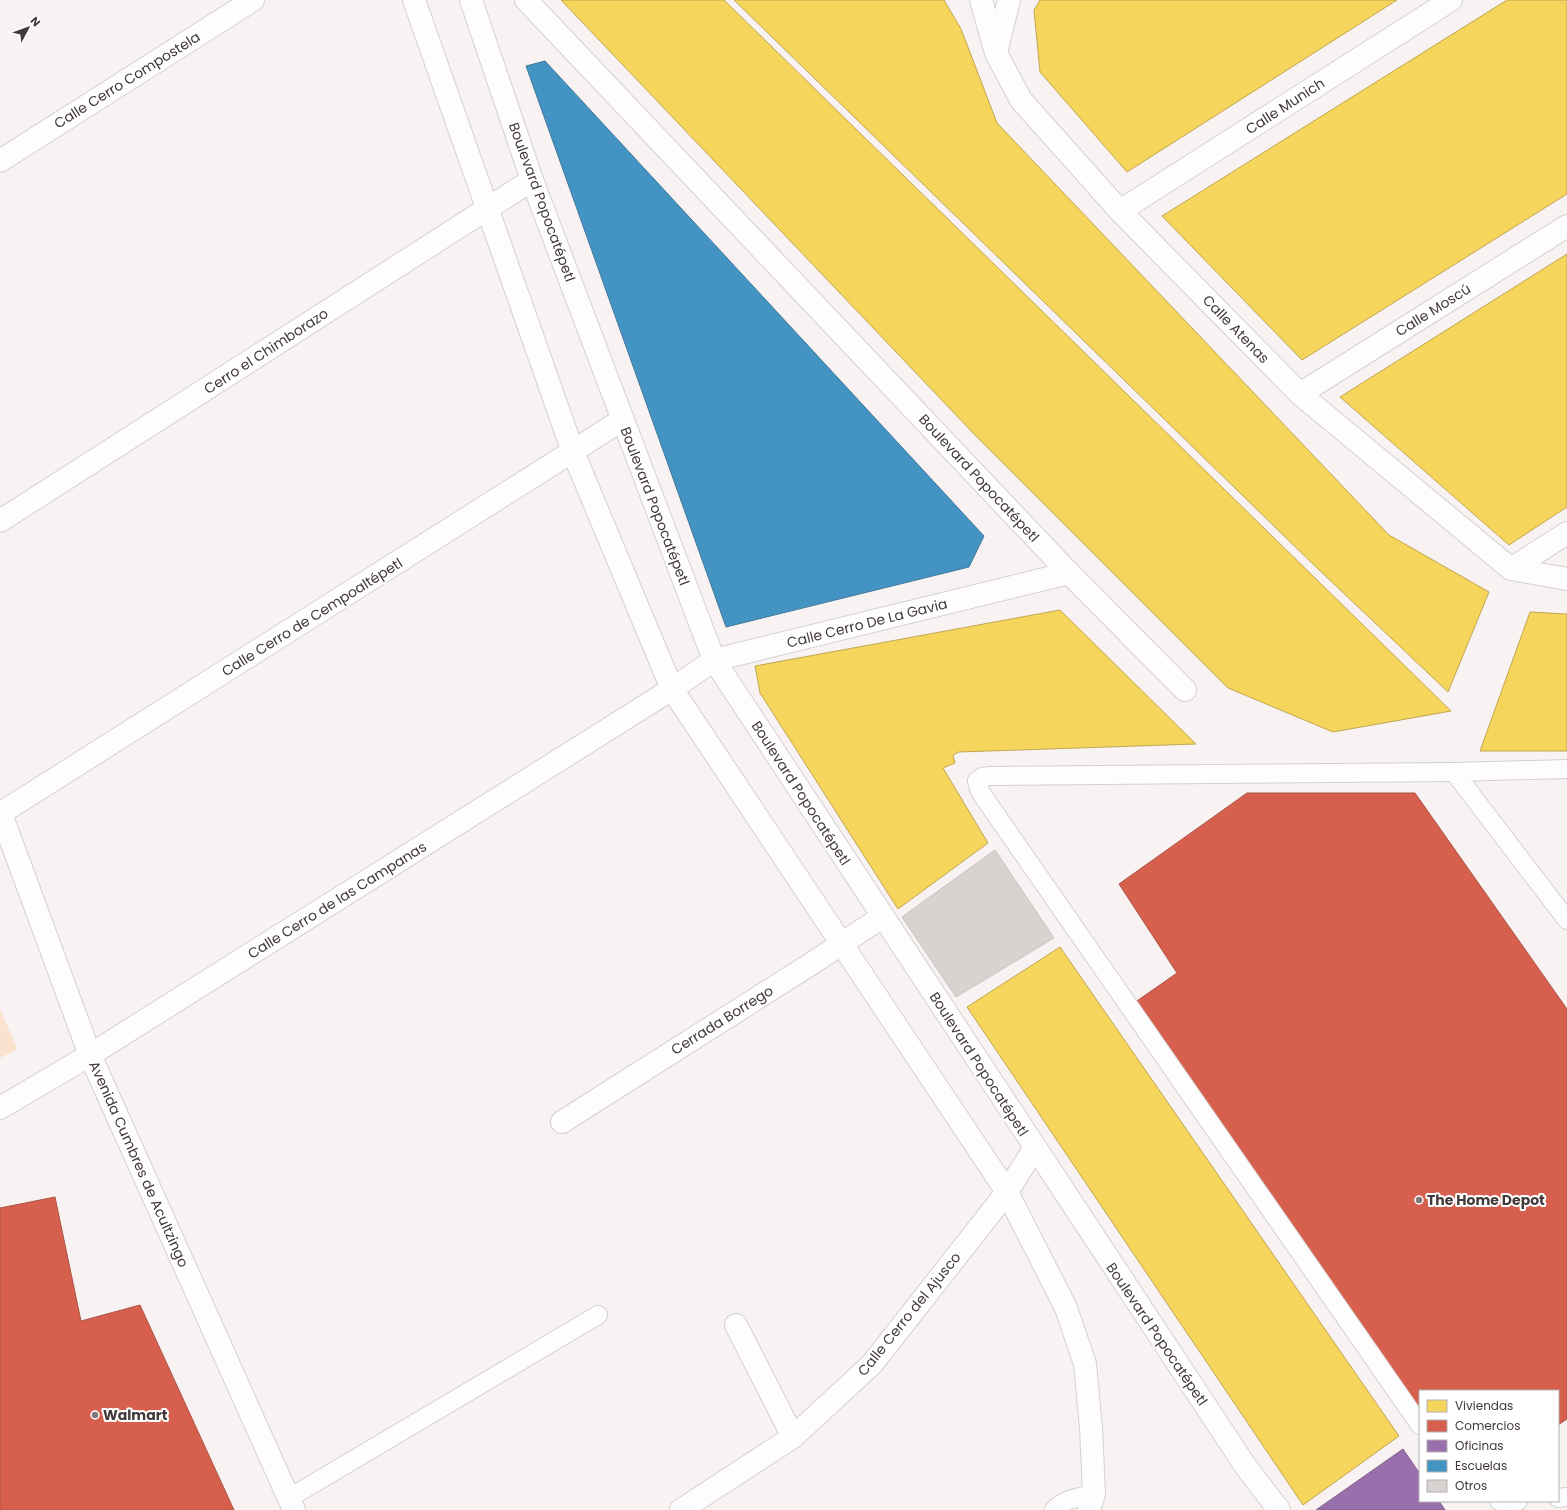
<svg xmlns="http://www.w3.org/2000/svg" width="1567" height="1510" font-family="Poppins,sans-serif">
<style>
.green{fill:#fbe2ce}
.homes{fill:#f6d55c;stroke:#c0a652}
.shops{fill:#d6604d;stroke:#aa5447}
.offices{fill:#9970ab;stroke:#7f6089}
.schools{fill:#4393c3;stroke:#43789a}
.building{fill:#d8d2d0;stroke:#c9c2c1}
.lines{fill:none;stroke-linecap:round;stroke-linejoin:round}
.lane-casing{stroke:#d6cfd0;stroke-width:20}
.street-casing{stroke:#d6cfd0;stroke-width:24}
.secondary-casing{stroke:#d6cfd0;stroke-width:24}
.lane{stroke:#fefdfd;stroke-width:18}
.street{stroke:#fefdfd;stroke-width:22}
.secondary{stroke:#fefdfd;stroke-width:22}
.poi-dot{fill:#827a7a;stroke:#fff;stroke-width:1.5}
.labels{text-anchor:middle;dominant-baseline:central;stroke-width:4;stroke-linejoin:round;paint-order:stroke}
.street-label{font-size:14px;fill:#43393a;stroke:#fff}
.poi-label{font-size:14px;font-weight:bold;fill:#43393a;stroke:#fff;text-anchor:start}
</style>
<rect width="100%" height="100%" fill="#f8f2f2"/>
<path class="green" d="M 0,1008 L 17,1049 L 0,1058 Z"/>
<g class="homes">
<path d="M 561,0 L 724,0 L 1451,711 L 1333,732 L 1228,688 L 975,435 Z"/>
<path d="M 734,0 L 944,0 L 961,29 L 997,123 L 1389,535 L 1489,592 L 1448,692 L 1316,567 Z"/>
<path d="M 1040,0 L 1397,0 L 1127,172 L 1040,72 L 1034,10 Z"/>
<path d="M 1507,0 L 1567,0 L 1567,194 L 1302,360 L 1162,216 Z"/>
<path d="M 1567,254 L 1567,507 L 1509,545 L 1340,397 Z"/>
<path d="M 1060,610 L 1196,744 L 959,752 L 953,755 L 955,763 L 943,768 L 988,843 L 898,909 L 760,693 L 755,666 Z"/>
<path d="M 1530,612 L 1567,614 L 1567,751 L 1480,751 Z"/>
<path d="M 1060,947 L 1399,1436 L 1303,1505 L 967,1007 Z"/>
</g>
<g class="shops">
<path d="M 1247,793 L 1415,793 L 1567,1009 L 1567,1419 L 1558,1425 L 1558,1391 L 1420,1391 L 1420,1416 L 1134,1003 L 1177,973 L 1119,884 Z"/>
<path d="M 55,1197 L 81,1321 L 140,1305 L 234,1510 L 0,1510 L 0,1208 Z"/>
</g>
<path class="offices" d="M 1403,1449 L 1420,1474 L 1420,1501 L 1439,1501 L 1445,1510 L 1316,1510 Z"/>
<path class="schools" d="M 545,61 L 984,536 L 969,567 L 726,627 L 526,66 Z"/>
<path class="building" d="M 995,850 L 1054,938 L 956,997 L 902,917 Z"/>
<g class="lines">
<g class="lane-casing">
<g id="lane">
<path d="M 1567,769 L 1454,772 L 1567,920"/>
<path d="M 1420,1425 L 983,796 L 979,789 L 977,781 L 982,777 L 990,776 L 1454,772"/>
<path d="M 289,1498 L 598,1315"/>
<path d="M 1558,1498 L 1567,1497"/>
<path d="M 1499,1501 L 1503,1502 L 1518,1501"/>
<path d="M 1054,1510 C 1064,1499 1079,1497 1094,1494"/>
</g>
</g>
<g class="street-casing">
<g id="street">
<path d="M 526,0 L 1069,573 L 1185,690"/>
<path d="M 981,0 L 996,53 L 1021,100 L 1120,211 L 1300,394 L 1511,569 L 1567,579"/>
<path d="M 996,52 L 1009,0"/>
<path d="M 0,161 L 253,0"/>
<path d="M 1120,211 L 1451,0"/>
<path d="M 1300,394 L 1567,226"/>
<path d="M 0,521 L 532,180"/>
<path d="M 1511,569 L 1567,533"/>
<path d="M 1,813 L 622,420"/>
<path d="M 90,1055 L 672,689 L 714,660 L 1069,573"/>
<path d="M 562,1122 L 811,964 L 882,917"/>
<path d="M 736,1325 L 793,1437"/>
<path d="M 681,1510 L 793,1437 L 872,1364 L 1007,1192 L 1034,1149"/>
</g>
</g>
<g class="secondary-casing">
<g id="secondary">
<path d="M 414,0 L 573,452 L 672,689 L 1007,1192 L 1066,1308 L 1085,1364 L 1091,1428 L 1094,1494 L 1089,1510"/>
<path d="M 471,0 L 532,180 L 714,660 L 1246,1467 L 1279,1510"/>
<path d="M 0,811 L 90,1055 L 294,1510"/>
<path d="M 0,1108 L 90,1055"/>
</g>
</g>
<use href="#lane" class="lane"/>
<use href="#street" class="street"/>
<use href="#secondary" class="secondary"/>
</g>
<g class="poi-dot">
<circle cx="1419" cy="1200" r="4"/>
<circle cx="95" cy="1415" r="4"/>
</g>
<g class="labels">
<g class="street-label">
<text transform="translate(127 80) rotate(-32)">Calle Cerro Compostela</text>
<text transform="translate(1285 106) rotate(-33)">Calle Munich</text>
<text transform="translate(542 202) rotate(70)">Boulevard Popocatépetl</text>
<text transform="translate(1433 310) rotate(-32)">Calle Moscú</text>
<text transform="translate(1236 329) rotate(46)">Calle Atenas</text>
<text transform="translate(266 351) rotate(-33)">Cerro el Chimborazo</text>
<text transform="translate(979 478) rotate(47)">Boulevard Popocatépetl</text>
<text transform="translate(655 506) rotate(69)">Boulevard Popocatépetl</text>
<text transform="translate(312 617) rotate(-32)">Calle Cerro de Cempoaltépetl</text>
<text transform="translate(867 623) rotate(-14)">Calle Cerro De La Gavia</text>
<text transform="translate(801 793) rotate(57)">Boulevard Popocatépetl</text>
<text transform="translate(337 900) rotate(-32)">Calle Cerro de las Campanas</text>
<text transform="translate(722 1020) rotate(-32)">Cerrada Borrego</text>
<text transform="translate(979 1064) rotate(57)">Boulevard Popocatépetl</text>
<text transform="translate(139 1164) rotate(66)">Avenida Cumbres de Acultzingo</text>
<text transform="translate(909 1314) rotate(-51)">Calle Cerro del Ajusco</text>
<text transform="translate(1157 1334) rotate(56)">Boulevard Popocatépetl</text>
</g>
<g class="poi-label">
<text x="1427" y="1200">The Home Depot</text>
<text x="103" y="1415">Walmart</text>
</g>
</g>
<rect x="1419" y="1390" width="140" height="112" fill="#ffffff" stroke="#b4b0b0"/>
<rect x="1427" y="1400" width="20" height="12" fill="#f6d55c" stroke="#b4b0b0"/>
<text x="1455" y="1410" font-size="12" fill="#43393a">Viviendas</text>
<rect x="1427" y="1420" width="20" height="12" fill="#d6604d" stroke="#b4b0b0"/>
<text x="1455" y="1430" font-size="12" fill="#43393a">Comercios</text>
<rect x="1427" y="1440" width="20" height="12" fill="#9970ab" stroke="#b4b0b0"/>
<text x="1455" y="1450" font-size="12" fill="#43393a">Oficinas</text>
<rect x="1427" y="1460" width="20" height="12" fill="#4393c3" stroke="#b4b0b0"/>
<text x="1455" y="1470" font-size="12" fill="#43393a">Escuelas</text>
<rect x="1427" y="1480" width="20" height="12" fill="#d8d2d0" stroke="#b4b0b0"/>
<text x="1455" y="1490" font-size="12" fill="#43393a">Otros</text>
<g transform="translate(28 28) rotate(49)" stroke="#ffffff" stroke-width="3" paint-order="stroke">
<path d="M0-3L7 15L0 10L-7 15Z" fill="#43393a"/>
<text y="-6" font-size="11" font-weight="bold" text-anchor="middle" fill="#43393a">N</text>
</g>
</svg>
